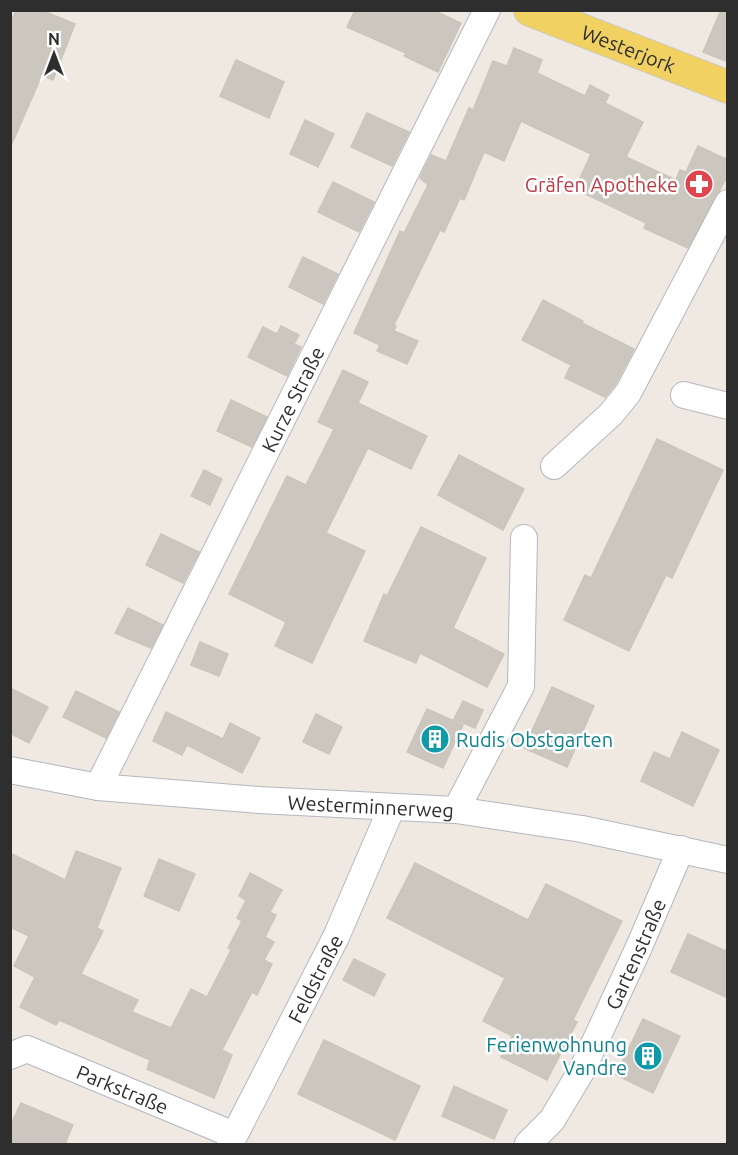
<svg xmlns="http://www.w3.org/2000/svg" width="738" height="1155" font-family="Ubuntu,sans-serif">
<style>
.building{fill:#cbc7bf;stroke:#cbc5ba;stroke-width:1.5}
.lines{fill:none;stroke-linecap:round;stroke-linejoin:round}
.minor-casing{stroke:#b4b7c1;stroke-width:28}
.major-casing{stroke:#c9c9c9;stroke-width:34}
.minor{stroke:#fff;stroke-width:26}
.major{stroke:#f2d163;stroke-width:32}
.labels{text-anchor:middle;dominant-baseline:central;stroke-width:5;stroke-linejoin:round;paint-order:stroke}
.street-label{font-size:20px;fill:#2e2e2e;stroke:#fff}
.health-label{font-size:20px;fill:#be3a42;stroke:#fff;text-anchor:end}
.culture-label{font-size:20px;fill:#0d838f;stroke:#fff;text-anchor:start}
</style>
<rect width="100%" height="100%" fill="#efe9e1"/>
<g class="building">
<path d="M 16,10 L 41,10 L 75,24 L 53,80 L 42,75 L 10,148 L 10,25 Z"/>
<path d="M 355,10 L 433,10 L 461,23 L 438,72 L 404,56 L 406,53 L 347,27 Z"/>
<path d="M 721,10 L 728,10 L 728,62 L 703,52 Z"/>
<path d="M 514,48 L 542,60 L 537,73 L 585,96 L 590,85 L 609,95 L 605,103 L 643,122 L 626,157 L 676,180 L 680,170 L 686,172 L 698,146 L 728,160 L 728,175 L 688,248 L 644,228 L 646,223 L 575,189 L 591,154 L 521,121 L 504,161 L 484,152 L 464,200 L 460,198 L 444,232 L 440,230 L 394,325 L 396,326 L 394,331 L 418,341 L 407,364 L 377,351 L 380,345 L 354,333 L 400,231 L 404,233 L 428,185 L 420,178 L 431,155 L 446,161 L 469,108 L 473,110 L 493,61 L 507,66 Z"/>
<path d="M 236,60 L 284,82 L 269,118 L 220,96 Z"/>
<path d="M 367,113 L 409,132 L 392,166 L 351,147 Z"/>
<path d="M 305,120 L 334,134 L 318,167 L 290,154 Z"/>
<path d="M 333,182 L 374,202 L 359,232 L 318,212 Z"/>
<path d="M 303,257 L 338,274 L 323,304 L 289,287 Z"/>
<path d="M 543,300 L 583,321 L 582,323 L 634,349 L 615,385 L 605,397 L 565,378 L 571,365 L 522,340 Z"/>
<path d="M 281,326 L 299,335 L 294,344 L 301,347 L 287,376 L 248,357 L 263,327 L 277,334 Z"/>
<path d="M 343,370 L 368,382 L 358,403 L 427,436 L 411,469 L 368,448 L 326,533 L 365,551 L 312,663 L 275,646 L 286,622 L 229,594 L 287,476 L 306,485 L 334,429 L 318,422 Z"/>
<path d="M 231,400 L 267,417 L 252,447 L 217,431 Z"/>
<path d="M 657,439 L 723,470 L 672,578 L 666,575 L 629,651 L 564,620 L 585,575 L 591,578 Z"/>
<path d="M 459,455 L 524,489 L 503,530 L 438,495 Z"/>
<path d="M 204,470 L 222,479 L 210,505 L 191,496 Z"/>
<path d="M 421,527 L 486,558 L 453,628 L 504,654 L 487,687 L 420,653 L 416,663 L 364,641 L 384,594 L 387,596 Z"/>
<path d="M 161,534 L 199,552 L 183,583 L 146,565 Z"/>
<path d="M 128,608 L 163,625 L 151,648 L 115,633 Z"/>
<path d="M 200,642 L 228,654 L 219,676 L 191,665 Z"/>
<path d="M 552,687 L 594,706 L 567,767 L 524,748 Z"/>
<path d="M 10,688 L 48,707 L 29,743 L 10,733 Z"/>
<path d="M 76,691 L 119,712 L 106,738 L 63,717 Z"/>
<path d="M 463,701 L 483,710 L 475,728 L 454,719 Z"/>
<path d="M 427,709 L 463,725 L 443,768 L 407,752 Z"/>
<path d="M 166,712 L 223,739 L 230,723 L 260,738 L 242,773 L 187,745 L 182,755 L 153,741 Z"/>
<path d="M 316,714 L 342,727 L 329,754 L 303,742 Z"/>
<path d="M 682,732 L 719,750 L 693,806 L 641,781 L 654,752 L 670,759 Z"/>
<path d="M 76,851 L 121,868 L 97,928 L 103,931 L 81,974 L 138,1000 L 132,1012 L 171,1028 L 191,989 L 207,997 L 231,950 L 228,948 L 242,921 L 237,918 L 246,900 L 239,896 L 250,873 L 282,890 L 270,912 L 276,915 L 265,937 L 274,942 L 264,960 L 272,964 L 257,995 L 252,992 L 222,1050 L 232,1055 L 214,1098 L 147,1069 L 150,1060 L 59,1020 L 56,1025 L 20,1007 L 35,977 L 14,966 L 29,936 L 10,927 L 10,853 L 65,880 Z"/>
<path d="M 159,859 L 195,874 L 179,911 L 144,896 Z"/>
<path d="M 415,863 L 528,920 L 546,884 L 622,921 L 573,1020 L 577,1022 L 547,1080 L 501,1057 L 512,1036 L 483,1021 L 505,978 L 387,918 Z"/>
<path d="M 688,934 L 728,952 L 728,998 L 671,972 Z"/>
<path d="M 354,959 L 385,974 L 374,996 L 343,980 Z"/>
<path d="M 643,1019 L 680,1036 L 653,1093 L 616,1075 Z"/>
<path d="M 324,1040 L 420,1086 L 395,1140 L 298,1094 Z"/>
<path d="M 454,1086 L 507,1110 L 494,1139 L 442,1116 Z"/>
<path d="M 21,1103 L 73,1125 L 65,1144 L 10,1144 L 10,1127 Z"/>
</g>
<g class="lines">
<g class="minor-casing">
<g id="minor">
<path d="M 684,395 L 728,406"/>
<path d="M 554,466 L 611,414 L 628,393 L 728,203"/>
<path id="s1" d="M 10,770 L 98,787 L 259,800 L 456,810 L 582,829 L 728,860"/>
<path id="s2" d="M 98,787 L 487,10"/>
<path d="M 456,810 L 521,686 L 524,538"/>
<path id="s3" d="M 10,1056 L 27,1049 L 234,1135"/>
<path id="s4" d="M 230,1144 L 336,937 L 392,807"/>
<path id="s5" d="M 528,1144 L 552,1120 L 582,1070 L 639,947 L 681,849"/>
</g>
</g>
<g class="major-casing">
<g id="major">
<path id="s6" d="M 530,10 L 728,87"/>
</g>
</g>
<use href="#minor" class="minor"/>
<use href="#major" class="major"/>
</g>
<defs>
<g id="pharmacy-disc" transform="scale(1.5)"><circle r="9.5" fill="#e0444e" stroke="#fff"/><path d="M-2-6h4v4h4v4h-4v4h-4v-4h-4v-4h4Z" fill="#fff"/></g>
<g id="building-disc" transform="scale(1.5)"><circle r="9.5" fill="#0f9aa8" stroke="#fff"/><path d="M-4-6H4V6H1V3H-1V6H-4ZM-2.5-4.3h1.7v1.8h-1.7ZM.8-4.3h1.7v1.8H.8ZM-2.5-1h1.7V.8h-1.7ZM.8-1h1.7V.8H.8Z" fill="#fff"/></g>
</defs>
<g fill-rule="evenodd">
<use href="#pharmacy-disc" x="699" y="184"/>
<use href="#building-disc" x="435" y="739"/>
<use href="#building-disc" x="648" y="1056"/>
</g>
<g class="labels">
<g class="street-label">
<text stroke="none"><textPath href="#s6" startOffset="106">Westerjork</textPath></text>
<text stroke="none"><textPath href="#s2" startOffset="434">Kurze Straße</textPath></text>
<text stroke="none"><textPath href="#s1" startOffset="363">Westerminnerweg</textPath></text>
<text stroke="none"><textPath href="#s5" startOffset="220">Gartenstraße</textPath></text>
<text stroke="none"><textPath href="#s4" startOffset="186">Feldstraße</textPath></text>
<text stroke="none"><textPath href="#s3" startOffset="122">Parkstraße</textPath></text>
</g>
<g class="health-label">
<text x="678" y="184">Gräfen Apotheke</text>
</g>
<g class="culture-label">
<text x="456" y="739">Rudis Obstgarten</text>
<text x="627" y="1044" text-anchor="end">Ferienwohnung<tspan x="627" dy="23">Vandre</tspan></text>
</g>
</g>
<rect width="738" height="1155" fill="none" stroke="#2e2e2e" stroke-width="24"/>
<g transform="translate(54 54)" stroke="#ffffff" stroke-width="4.5" paint-order="stroke">
<path d="M0-4.5L10 22L0 15L-10 22Z" fill="#2e2e2e"/>
<text y="-9" font-size="16" font-weight="bold" text-anchor="middle" fill="#2e2e2e">N</text>
</g>
</svg>
